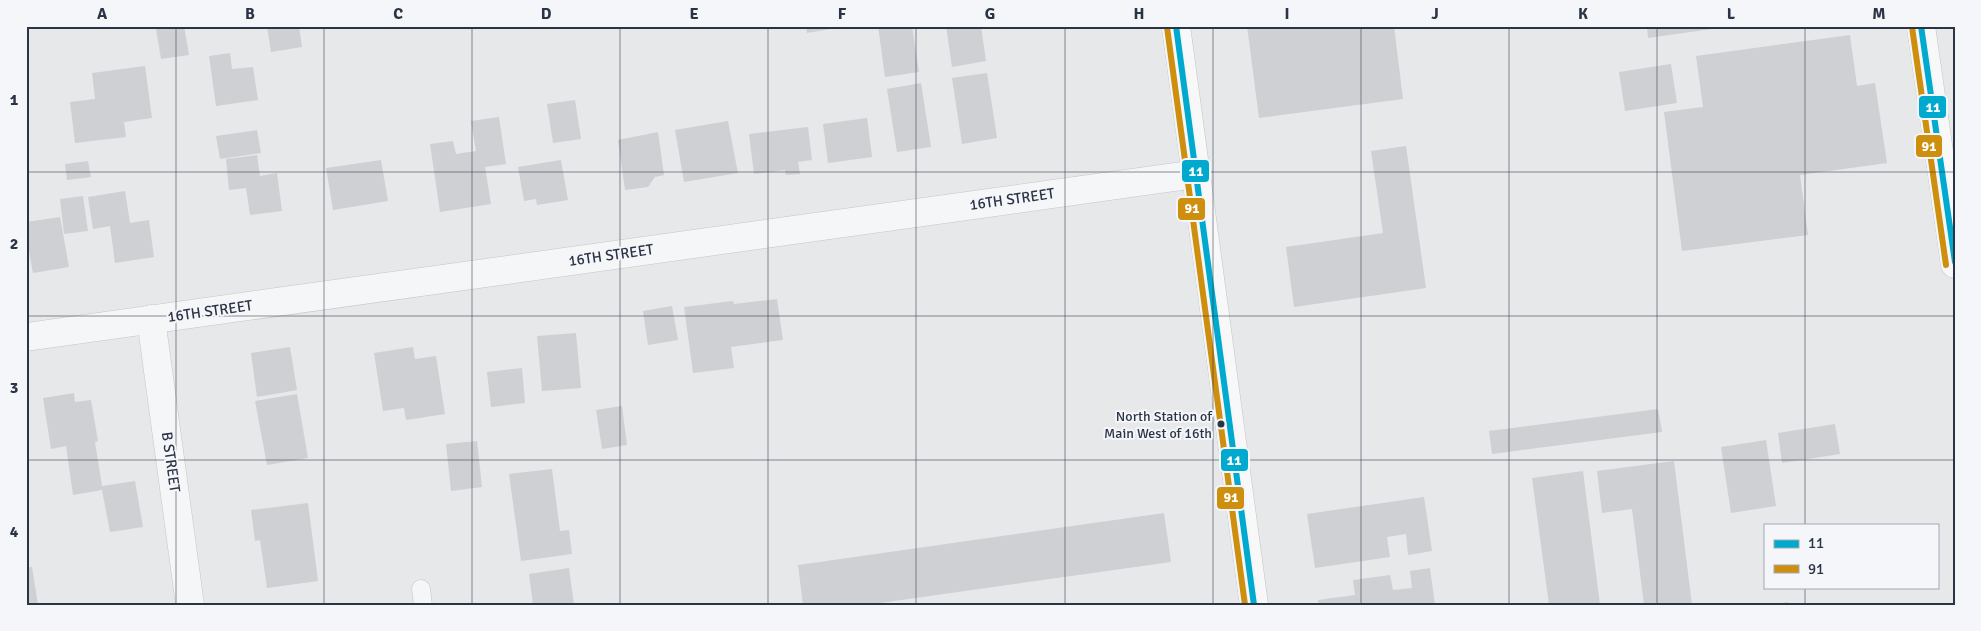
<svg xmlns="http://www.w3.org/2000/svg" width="1981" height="631" font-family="Signika,sans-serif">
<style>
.building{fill:#ced0d3}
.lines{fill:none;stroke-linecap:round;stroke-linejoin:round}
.lane-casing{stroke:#c4c6c8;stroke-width:19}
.street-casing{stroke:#c4c6c8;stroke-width:29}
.primary-casing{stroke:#c2c5c8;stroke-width:29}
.lane{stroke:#f5f6f7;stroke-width:18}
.street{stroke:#f5f6f7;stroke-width:28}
.primary{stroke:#f8f8f8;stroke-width:28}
.bus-1-casing{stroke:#f4f6f9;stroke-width:10}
.bus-2-casing{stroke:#f4f6f9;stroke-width:10}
.bus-1{stroke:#00a9ce;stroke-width:6}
.bus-2{stroke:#ce8f0e;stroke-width:6}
.grid{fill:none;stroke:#2b3445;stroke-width:1;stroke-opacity:0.55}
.bus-dot{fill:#2b3445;stroke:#f4f6f9;stroke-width:2}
.labels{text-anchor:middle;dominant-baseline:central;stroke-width:4;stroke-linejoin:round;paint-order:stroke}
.bus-label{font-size:14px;fill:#2b3445;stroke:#f4f6f9;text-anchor:end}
.street-label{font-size:15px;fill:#2b3445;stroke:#f4f6f9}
.line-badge{stroke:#f4f6f9;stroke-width:2}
.badge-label{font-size:14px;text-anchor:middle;font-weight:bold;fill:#fff}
.neatline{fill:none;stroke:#2b3445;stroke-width:2}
.grid-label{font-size:16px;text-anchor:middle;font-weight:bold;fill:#2b3445}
</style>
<rect width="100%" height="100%" fill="#e6e8ea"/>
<g class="building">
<path d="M 175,26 L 184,26 L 189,55 L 161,59 L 156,29 Z"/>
<path d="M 267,26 L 299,26 L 302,47 L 271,52 Z"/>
<path d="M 806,26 L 842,26 L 842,27 L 807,33 Z"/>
<path d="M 878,26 L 912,26 L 919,72 L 885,77 Z"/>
<path d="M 946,26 L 981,26 L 986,61 L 952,67 Z"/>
<path d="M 1247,26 L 1394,26 L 1403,99 L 1259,118 Z"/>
<path d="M 1647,26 L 1726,26 L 1726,27 L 1648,38 Z"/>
<path d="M 1850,35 L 1857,86 L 1875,83 L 1887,163 L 1800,175 L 1808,235 L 1682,251 L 1664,112 L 1703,107 L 1696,56 Z"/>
<path d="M 230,53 L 232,69 L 253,67 L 258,100 L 216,106 L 209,56 Z"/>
<path d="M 1671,64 L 1677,103 L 1625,111 L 1619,72 Z"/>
<path d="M 145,66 L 152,118 L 124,122 L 126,137 L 75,143 L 70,102 L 95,99 L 92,73 Z"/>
<path d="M 987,73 L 997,138 L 962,144 L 952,78 Z"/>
<path d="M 921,83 L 931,147 L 897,152 L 887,89 Z"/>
<path d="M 575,100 L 581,139 L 553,143 L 547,104 Z"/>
<path d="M 499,117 L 506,164 L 485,167 L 491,204 L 440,212 L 430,144 L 453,141 L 456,154 L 476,151 L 471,121 Z"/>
<path d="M 867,118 L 872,157 L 828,163 L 823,124 Z"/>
<path d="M 728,121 L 738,173 L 684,182 L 675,130 Z"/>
<path d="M 808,127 L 812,160 L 798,162 L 800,174 L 786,175 L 785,170 L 754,174 L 749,134 Z"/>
<path d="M 257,130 L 261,153 L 220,159 L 216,136 Z"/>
<path d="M 658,132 L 664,175 L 655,177 L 648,187 L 625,190 L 618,140 Z"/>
<path d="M 1406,146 L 1426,288 L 1294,307 L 1286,247 L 1383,233 L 1371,151 Z"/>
<path d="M 257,155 L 260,176 L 277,173 L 282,211 L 250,215 L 246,188 L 229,190 L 226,159 Z"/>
<path d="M 381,160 L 388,201 L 333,210 L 326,168 Z"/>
<path d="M 561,160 L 568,200 L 537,205 L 536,199 L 524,201 L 518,167 Z"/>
<path d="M 88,161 L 91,177 L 67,180 L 65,164 Z"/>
<path d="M 125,191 L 130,223 L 149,220 L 154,257 L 115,263 L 110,226 L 93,229 L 88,197 Z"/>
<path d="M 83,196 L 88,231 L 64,234 L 60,199 Z"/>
<path d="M 60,217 L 69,267 L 33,273 L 26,235 L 26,222 Z"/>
<path d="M 777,299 L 783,340 L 731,347 L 734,368 L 693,373 L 684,307 L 733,301 L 734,304 Z"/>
<path d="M 672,306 L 678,340 L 648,345 L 643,311 Z"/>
<path d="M 576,333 L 581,388 L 542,391 L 537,336 Z"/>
<path d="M 290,347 L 297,390 L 257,397 L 251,353 Z"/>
<path d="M 413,347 L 415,359 L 436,356 L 445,414 L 406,420 L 404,408 L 383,411 L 374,353 Z"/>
<path d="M 522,368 L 525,403 L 491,407 L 487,372 Z"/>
<path d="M 74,393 L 75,402 L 91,400 L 98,441 L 95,442 L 102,486 L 135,481 L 143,527 L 110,532 L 102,490 L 73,495 L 66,446 L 51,449 L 43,398 Z"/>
<path d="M 297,394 L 308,458 L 267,465 L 255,401 Z"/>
<path d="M 622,406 L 627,445 L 602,449 L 596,410 Z"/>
<path d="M 1658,409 L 1662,432 L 1492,454 L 1489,431 Z"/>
<path d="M 1835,424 L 1840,454 L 1782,463 L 1778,433 Z"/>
<path d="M 1766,440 L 1776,506 L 1731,513 L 1721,447 Z"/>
<path d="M 477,441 L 482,487 L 451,491 L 446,444 Z"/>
<path d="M 1674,461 L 1692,605 L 1644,605 L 1632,509 L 1602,513 L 1597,471 Z"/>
<path d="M 552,469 L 560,531 L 569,530 L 572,554 L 521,561 L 509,474 Z"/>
<path d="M 1583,471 L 1600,605 L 1549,605 L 1532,478 Z"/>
<path d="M 1424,497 L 1432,551 L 1408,555 L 1406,534 L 1387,537 L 1390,557 L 1315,568 L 1307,514 Z"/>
<path d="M 308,503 L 318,581 L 267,588 L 260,540 L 255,541 L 251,510 Z"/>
<path d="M 1164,513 L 1171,562 L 866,605 L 803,605 L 798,565 Z"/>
<path d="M 32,567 L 38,605 L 26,605 L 26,568 Z"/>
<path d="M 569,568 L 574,605 L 533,605 L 529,574 Z"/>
<path d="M 1430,568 L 1435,605 L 1319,605 L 1318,600 L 1355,595 L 1353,580 L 1390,575 L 1393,590 L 1412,588 L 1410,571 Z"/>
<path d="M 1788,602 L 1789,605 L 1775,605 L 1775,604 Z"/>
</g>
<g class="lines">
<g class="lane-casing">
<path id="lane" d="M 421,589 L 423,605"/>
</g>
<g class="street-casing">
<g id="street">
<path d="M 151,319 L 190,605"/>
<path d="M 26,337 L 1196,174"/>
</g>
</g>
<g class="primary-casing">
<g id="primary">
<path d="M 1176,26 L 1254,605"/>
<path d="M 1921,26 L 1955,264"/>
</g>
</g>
<use href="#lane" class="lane"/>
<use href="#street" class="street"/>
<use href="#primary" class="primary"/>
<g class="bus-1-casing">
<g id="bus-1">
<path d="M 1176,26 L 1254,605"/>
<path d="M 1921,26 L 1955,262"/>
</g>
</g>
<g class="bus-2-casing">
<g id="bus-2">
<path d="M 1167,27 L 1245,605"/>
<path d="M 1912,27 L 1946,265"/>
</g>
</g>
<use href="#bus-1" class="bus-1"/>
<use href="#bus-2" class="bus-2"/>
</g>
<path class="grid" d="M 176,26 L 176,605M 324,26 L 324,605M 472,26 L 472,605M 620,26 L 620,605M 768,26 L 768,605M 916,26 L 916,605M 1065,26 L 1065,605M 1213,26 L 1213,605M 1361,26 L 1361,605M 1509,26 L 1509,605M 1657,26 L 1657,605M 1805,26 L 1805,525M 26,172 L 1955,172M 26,316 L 1955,316M 26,460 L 1955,460M 1805,587 L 1805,605"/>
<circle class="bus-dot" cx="1221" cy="424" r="4.5"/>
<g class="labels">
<g class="bus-label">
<text x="1212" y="416">North Station of<tspan x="1212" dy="17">Main West of 16th</tspan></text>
</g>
<g class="street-label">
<text transform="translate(1012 199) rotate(-8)">16TH STREET</text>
<text transform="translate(611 255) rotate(-8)">16TH STREET</text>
<text transform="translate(210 311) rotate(-8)">16TH STREET</text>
<text transform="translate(171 462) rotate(82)">B STREET</text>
</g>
</g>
<g class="line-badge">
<rect x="1918" y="95" width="29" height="24" rx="5" fill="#00a9ce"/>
<rect x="1915" y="134" width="28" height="24" rx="5" fill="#ce8f0e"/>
<rect x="1181" y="159" width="29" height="24" rx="5" fill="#00a9ce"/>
<rect x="1177" y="197" width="29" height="24" rx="5" fill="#ce8f0e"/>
<rect x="1220" y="448" width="29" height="24" rx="5" fill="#00a9ce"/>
<rect x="1216" y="486" width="29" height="24" rx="5" fill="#ce8f0e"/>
</g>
<g class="badge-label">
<text x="1933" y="112">11</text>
<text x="1929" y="151">91</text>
<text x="1196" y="176">11</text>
<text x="1192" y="213">91</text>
<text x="1234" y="465">11</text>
<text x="1231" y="502">91</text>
</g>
<rect width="1981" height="631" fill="none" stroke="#f4f6f9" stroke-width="55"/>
<rect x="1764" y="524" width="175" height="65" fill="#f4f6f9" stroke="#a4a8b1"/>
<rect x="1774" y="540" width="25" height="8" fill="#00a9ce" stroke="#a4a8b1"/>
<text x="1808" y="548" font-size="15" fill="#2b3445">11</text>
<rect x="1774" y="565" width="25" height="8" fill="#ce8f0e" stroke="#a4a8b1"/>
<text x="1808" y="574" font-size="15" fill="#2b3445">91</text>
<rect x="28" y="28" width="1926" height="576" class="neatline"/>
<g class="grid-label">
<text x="102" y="19">A</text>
<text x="250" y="19">B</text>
<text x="398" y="19">C</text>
<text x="546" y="19">D</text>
<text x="694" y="19">E</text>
<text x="842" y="19">F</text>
<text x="990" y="19">G</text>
<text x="1139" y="19">H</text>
<text x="1287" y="19">I</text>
<text x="1435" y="19">J</text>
<text x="1583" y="19">K</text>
<text x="1731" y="19">L</text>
<text x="1879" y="19">M</text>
<text x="14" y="105">1</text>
<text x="14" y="249">2</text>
<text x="14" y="393">3</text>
<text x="14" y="537">4</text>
</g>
</svg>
